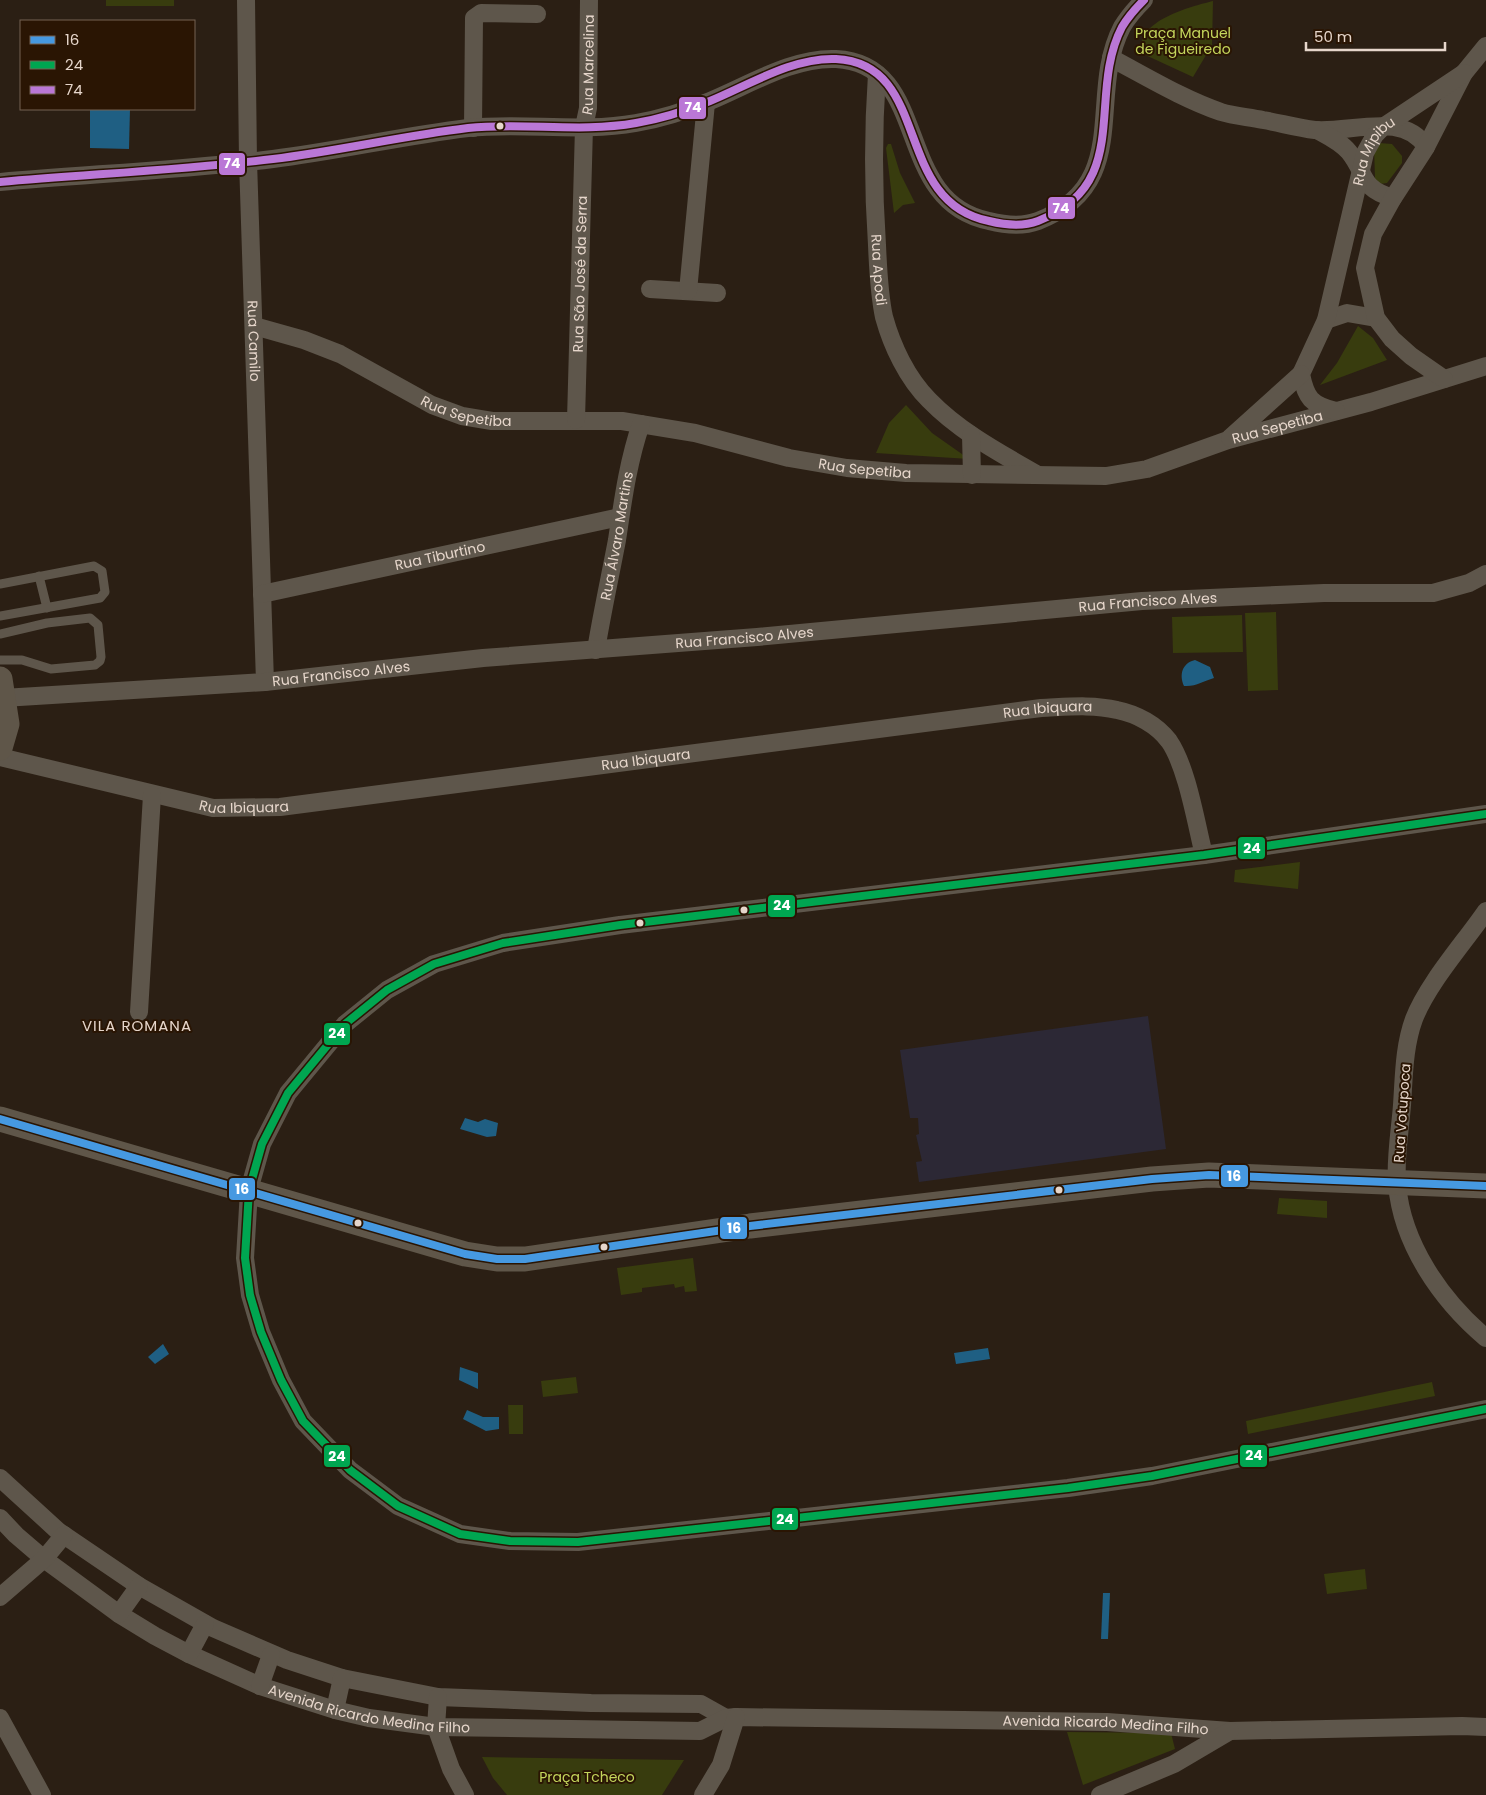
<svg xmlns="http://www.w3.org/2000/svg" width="1486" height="1795" font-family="Poppins,sans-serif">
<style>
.education{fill:#2c2835}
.green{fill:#383c0e}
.water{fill:#1f5f83}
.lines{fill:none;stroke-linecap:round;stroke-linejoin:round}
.lane{stroke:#5e564b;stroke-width:9}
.street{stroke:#5e564b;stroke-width:18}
.secondary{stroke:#5f5649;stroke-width:25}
.bus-1-casing{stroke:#2a1503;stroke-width:11}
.bus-2-casing{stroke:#2a1503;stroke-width:11}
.bus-3-casing{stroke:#2a1503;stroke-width:11}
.bus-1{stroke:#4699e1;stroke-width:8}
.bus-2{stroke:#00a651;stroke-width:8}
.bus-3{stroke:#ba77d6;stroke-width:8}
.bus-dot{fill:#e6d6cb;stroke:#2a1503;stroke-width:2}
.labels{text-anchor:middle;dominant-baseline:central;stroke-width:4;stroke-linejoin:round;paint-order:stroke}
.park-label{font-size:14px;fill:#c4d65c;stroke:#2a1503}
.street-label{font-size:14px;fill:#e6d6cb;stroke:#2a1503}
.neighbourhood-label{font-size:15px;letter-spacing:1px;fill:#e6d6cb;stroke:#2a1503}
.line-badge{stroke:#2a1503;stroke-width:2}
.badge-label{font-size:14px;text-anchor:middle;font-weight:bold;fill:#fff}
</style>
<rect width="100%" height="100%" fill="#2b1f14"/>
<path class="education" d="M 1148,1016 L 1166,1149 L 919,1182 L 916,1162 L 922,1161 L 916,1135 L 919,1134 L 918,1118 L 910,1118 L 900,1050 Z"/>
<g class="green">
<rect x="106" y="0" width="68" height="6"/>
<path d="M 1213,1 L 1212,45 L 1193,77 L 1141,53 C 1136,20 1190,7 1213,1 Z"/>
<path d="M 1379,143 L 1392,144 L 1402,156 L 1402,163 L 1387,183 L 1380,184 L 1375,179 L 1374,146 Z"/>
<path d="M 888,144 L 891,144 L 900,173 L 915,203 L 903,205 L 894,213 L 886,148 Z"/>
<path d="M 1358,326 L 1373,338 L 1387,360 L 1320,385 L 1337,363 Z"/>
<path d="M 906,405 L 932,433 L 969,459 L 876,453 L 889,423 Z"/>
<path d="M 1276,612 L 1278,690 L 1248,691 L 1245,613 Z"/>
<path d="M 1242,615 L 1243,652 L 1173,653 L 1172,617 Z"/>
<path d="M 1300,862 L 1298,889 L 1234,882 L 1235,870 Z"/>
<path d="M 1279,1198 L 1327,1201 L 1327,1218 L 1277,1214 Z"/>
<path d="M 693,1258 L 697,1291 L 685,1292 L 684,1286 L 675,1288 L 674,1284 L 642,1288 L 642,1292 L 621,1295 L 617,1268 Z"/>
<path d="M 576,1377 L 578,1393 L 543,1397 L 541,1381 Z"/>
<path d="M 1432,1382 L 1435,1396 L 1248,1434 L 1246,1421 Z"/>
<path d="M 508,1405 L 523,1405 L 523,1434 L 509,1434 Z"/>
<path d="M 1365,1569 L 1367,1589 L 1327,1594 L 1324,1574 Z"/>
<path d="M 1067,1732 L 1171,1733 L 1175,1749 L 1083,1785 Z"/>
<path d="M 482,1757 L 684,1760 L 662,1795 L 507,1795 L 493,1778 Z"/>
</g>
<g class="water">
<path d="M 90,109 L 130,109 L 129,149 L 90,148 Z"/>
<path d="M 1195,660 L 1210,667 L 1214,678 C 1203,681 1196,687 1184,686 C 1179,675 1182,663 1195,660 Z"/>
<path d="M 465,1118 L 478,1122 L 485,1119 L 498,1123 L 496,1136 L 487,1137 L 460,1129 Z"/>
<path d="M 163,1344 L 169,1354 L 155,1364 L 148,1357 Z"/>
<path d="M 988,1348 L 990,1359 L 956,1364 L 954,1353 Z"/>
<path d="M 460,1367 L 478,1373 L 478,1389 L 459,1380 Z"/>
<path d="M 467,1410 L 483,1417 L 499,1417 L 499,1429 L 486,1431 L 463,1419 Z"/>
<path d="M 1103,1593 L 1110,1593 L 1108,1639 L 1101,1639 Z"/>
</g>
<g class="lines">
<g class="lane">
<path d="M 39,576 L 47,608"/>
<path d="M 0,584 L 94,566 L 102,571 L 105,592 L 100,598 L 0,616"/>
<path d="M 0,634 L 47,623 L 90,618 L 98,625 L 101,657 L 100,661 L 95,665 L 51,669 L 22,660 L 0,660"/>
</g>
<g class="street">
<path id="s1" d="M 246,0 L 248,161 L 265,682"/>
<path d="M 1111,58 C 1147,77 1183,99 1221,112 C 1234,116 1249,117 1263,120 C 1280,123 1298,128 1315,130 C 1351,133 1404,111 1426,147"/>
<path id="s2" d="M 877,74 C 873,131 873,187 877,245 C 878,268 879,294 884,317 C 892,346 907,378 929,400 C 960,432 1000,453 1038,475"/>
<path d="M 473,128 L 474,18 L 481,13 L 537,14"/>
<path d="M 1317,130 C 1328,136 1341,142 1349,152 C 1367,174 1359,188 1393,198"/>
<path d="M 0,182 C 91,174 183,170 273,159 C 338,151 402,136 468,128 C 523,122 580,133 636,123 C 660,119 688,110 710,101 C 749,85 793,57 836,59 C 933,64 891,201 989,221 C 1005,225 1022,227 1038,221 C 1134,184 1086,96 1122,27 C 1128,17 1136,8 1144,0"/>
<path d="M 650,289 L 717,293"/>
<path d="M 688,291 L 706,103"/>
<path d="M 1326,320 L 1347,313 L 1376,318"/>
<path id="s3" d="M 254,326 L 304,340 L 340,354 L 432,405 L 462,416 L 492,421 L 622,421 L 695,433 L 789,458 L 847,468 L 906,473 L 1106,476 L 1147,469 L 1228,440 L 1371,402 L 1486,366"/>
<path d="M 1444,379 L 1411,356 L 1392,339 L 1376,318 L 1365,268 L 1373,234 L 1393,198 L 1426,147 L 1464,73 L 1486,46"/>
<path id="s4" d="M 1336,411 C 1311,405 1306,398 1301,374 L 1326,320 L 1365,153 L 1375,135 L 1383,127 L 1464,73"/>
<path id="s5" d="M 576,420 L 584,127 L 588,108 L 589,0"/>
<path d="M 971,435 L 972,475"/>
<path d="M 1230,438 L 1301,374"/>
<path id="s6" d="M 262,594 L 620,517"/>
<path id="s7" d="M 596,650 C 602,613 610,577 617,540 C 623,500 628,462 641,424"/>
<path id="s8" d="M 3,698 L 265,682 L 483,658 L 757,637 L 1142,601 L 1324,593 L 1433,593 L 1469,583 L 1486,574"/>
<path id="s9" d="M 0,757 L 213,808 L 280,807 L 1041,708 C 1066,707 1092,704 1117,710 C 1137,714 1157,725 1169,741 C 1187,767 1196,823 1204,855"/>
<path d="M 1486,814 L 1204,855 L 620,925 L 503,943 L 434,964 L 387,990 L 345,1024 L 288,1093 L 262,1144 L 249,1190 L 245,1258 L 250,1295 L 261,1332 L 281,1380 L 303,1421 L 350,1470 L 398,1506 L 460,1534 L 510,1541 L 578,1542 L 1068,1488 L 1152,1476 L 1486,1409"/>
<path d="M 1486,911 C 1464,943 1428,983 1414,1019 C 1404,1046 1404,1076 1402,1105 C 1400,1131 1395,1159 1397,1184 C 1402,1244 1441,1300 1486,1338"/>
<path d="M 139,1012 L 152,795"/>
<path d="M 0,1478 L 58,1531 L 139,1586 L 213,1628 L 287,1660 L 342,1678 L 438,1697 L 591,1703 L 701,1704 L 726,1718"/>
<path id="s10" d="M 0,1518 L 16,1535 L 44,1559 L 119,1614 L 155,1636 L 189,1654 L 260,1686 L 335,1710 L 369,1718 L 436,1727 L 700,1731 L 726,1718 L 736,1717 L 1107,1722 L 1230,1731 L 1462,1726 L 1486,1727"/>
<path d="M 0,1597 L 44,1559 L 64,1535"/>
<path d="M 119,1614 L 139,1586"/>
<path d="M 189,1654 L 205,1624"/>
<path d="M 260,1686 L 271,1655"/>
<path d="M 438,1697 L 436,1727 L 451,1769 L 465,1795"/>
<path d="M 335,1710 L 342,1678"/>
<path d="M 0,1718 L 42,1795"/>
<path d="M 703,1795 L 721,1765 L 736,1717"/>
<path d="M 1100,1795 L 1174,1764 L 1230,1731"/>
</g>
<g class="secondary">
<path d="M 0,679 L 7,724 L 0,748"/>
<path d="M 0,1119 L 465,1254 L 497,1259 L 525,1259 L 750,1226 L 1152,1179 L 1209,1175 L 1486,1186"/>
</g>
<g class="bus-1-casing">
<path id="bus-1" d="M 0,1119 L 465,1254 L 497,1259 L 525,1259 L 750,1226 L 1152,1179 L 1209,1175 L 1486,1186"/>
</g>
<g class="bus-2-casing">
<path id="bus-2" d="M 1486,814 L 1204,855 L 620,925 L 503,943 L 434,964 L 387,990 L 345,1024 L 288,1093 L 262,1144 L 249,1190 L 245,1258 L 250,1295 L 261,1332 L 281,1380 L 303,1421 L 350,1470 L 398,1506 L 460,1534 L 510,1541 L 578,1542 L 1068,1488 L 1152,1476 L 1486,1409"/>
</g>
<g class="bus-3-casing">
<path id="bus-3" d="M 0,182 C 91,174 183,170 273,159 C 338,151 402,136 468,128 C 523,122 580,133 636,123 C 660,119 688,110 710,101 C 749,85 793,57 836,59 C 933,64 891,201 989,221 C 1005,225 1022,227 1038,221 C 1134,184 1086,96 1122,27 C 1128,17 1136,8 1144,0"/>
</g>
<use href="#bus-1" class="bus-1"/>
<use href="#bus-2" class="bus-2"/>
<use href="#bus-3" class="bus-3"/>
</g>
<g class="bus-dot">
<circle cx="500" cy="126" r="4.5"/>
<circle cx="744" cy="910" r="4.5"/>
<circle cx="640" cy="923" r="4.5"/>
<circle cx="1059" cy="1190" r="4.5"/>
<circle cx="358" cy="1223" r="4.5"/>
<circle cx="604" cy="1247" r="4.5"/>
</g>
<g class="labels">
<g class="park-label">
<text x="1183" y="33">Praça Manuel<tspan x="1183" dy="16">de Figueiredo</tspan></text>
<text x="587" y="1777">Praça Tcheco</text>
</g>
<g class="street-label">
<text stroke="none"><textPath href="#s5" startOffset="356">Rua Marcelina</textPath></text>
<text stroke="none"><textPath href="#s4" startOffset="292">Rua Mipibu</textPath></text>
<text stroke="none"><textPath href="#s2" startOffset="196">Rua Apodi</textPath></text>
<text stroke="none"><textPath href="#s5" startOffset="146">Rua São José da Serra</textPath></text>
<text stroke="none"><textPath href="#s1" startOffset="341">Rua Camilo</textPath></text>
<text stroke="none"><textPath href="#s3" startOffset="231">Rua Sepetiba</textPath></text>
<text stroke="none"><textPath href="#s3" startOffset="1056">Rua Sepetiba</textPath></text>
<text stroke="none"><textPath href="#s3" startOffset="636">Rua Sepetiba</textPath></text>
<text stroke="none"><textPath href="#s7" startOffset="116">Rua Álvaro Martins</textPath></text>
<text stroke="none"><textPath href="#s6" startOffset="182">Rua Tiburtino</textPath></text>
<text stroke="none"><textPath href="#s8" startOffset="1149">Rua Francisco Alves</textPath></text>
<text stroke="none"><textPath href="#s8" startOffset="744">Rua Francisco Alves</textPath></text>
<text stroke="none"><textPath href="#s8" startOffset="339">Rua Francisco Alves</textPath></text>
<text stroke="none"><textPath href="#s9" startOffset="1060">Rua Ibiquara</textPath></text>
<text stroke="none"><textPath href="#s9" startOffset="655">Rua Ibiquara</textPath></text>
<text stroke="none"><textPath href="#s9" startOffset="250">Rua Ibiquara</textPath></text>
<text transform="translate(1402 1113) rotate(-86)">Rua Votupoca</text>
<text stroke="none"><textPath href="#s10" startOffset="424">Avenida Ricardo Medina Filho</textPath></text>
<text stroke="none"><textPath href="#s10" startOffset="1166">Avenida Ricardo Medina Filho</textPath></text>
</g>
<g class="neighbourhood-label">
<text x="137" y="1025">VILA ROMANA</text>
</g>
</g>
<g class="line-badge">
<rect x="678" y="96" width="29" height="24" rx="5" fill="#ba77d6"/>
<rect x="218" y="152" width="28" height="24" rx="5" fill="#ba77d6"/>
<rect x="1047" y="196" width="29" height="24" rx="5" fill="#ba77d6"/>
<rect x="1237" y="836" width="29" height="24" rx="5" fill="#00a651"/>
<rect x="767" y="894" width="29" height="24" rx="5" fill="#00a651"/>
<rect x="323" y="1022" width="28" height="24" rx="5" fill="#00a651"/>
<rect x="1220" y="1164" width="29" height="24" rx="5" fill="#4699e1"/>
<rect x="228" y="1177" width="28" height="24" rx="5" fill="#4699e1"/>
<rect x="719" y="1216" width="29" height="24" rx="5" fill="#4699e1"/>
<rect x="1239" y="1444" width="29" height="24" rx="5" fill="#00a651"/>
<rect x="323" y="1444" width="28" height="24" rx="5" fill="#00a651"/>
<rect x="771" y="1507" width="28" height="24" rx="5" fill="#00a651"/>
</g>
<g class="badge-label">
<text x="693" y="112">74</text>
<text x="232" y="168">74</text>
<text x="1061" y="213">74</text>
<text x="1252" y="853">24</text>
<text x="782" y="910">24</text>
<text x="337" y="1038">24</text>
<text x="1234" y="1181">16</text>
<text x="242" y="1194">16</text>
<text x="734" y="1233">16</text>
<text x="1254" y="1460">24</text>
<text x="337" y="1461">24</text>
<text x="785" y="1524">24</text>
</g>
<rect x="20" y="20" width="175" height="90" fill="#2a1503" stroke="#756253"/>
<rect x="30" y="36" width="25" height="8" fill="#4699e1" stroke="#756253"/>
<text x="65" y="45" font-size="15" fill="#e6d6cb">16</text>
<rect x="30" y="61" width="25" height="8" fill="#00a651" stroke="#756253"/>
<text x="65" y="70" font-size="15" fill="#e6d6cb">24</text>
<rect x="30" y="86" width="25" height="8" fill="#ba77d6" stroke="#756253"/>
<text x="65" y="95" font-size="15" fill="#e6d6cb">74</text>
<path d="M1306 42v8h139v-8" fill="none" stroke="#e6d6cb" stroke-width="2.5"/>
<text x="1314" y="42" font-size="15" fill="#e6d6cb" stroke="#2a1503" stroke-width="4" paint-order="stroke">50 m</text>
</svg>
